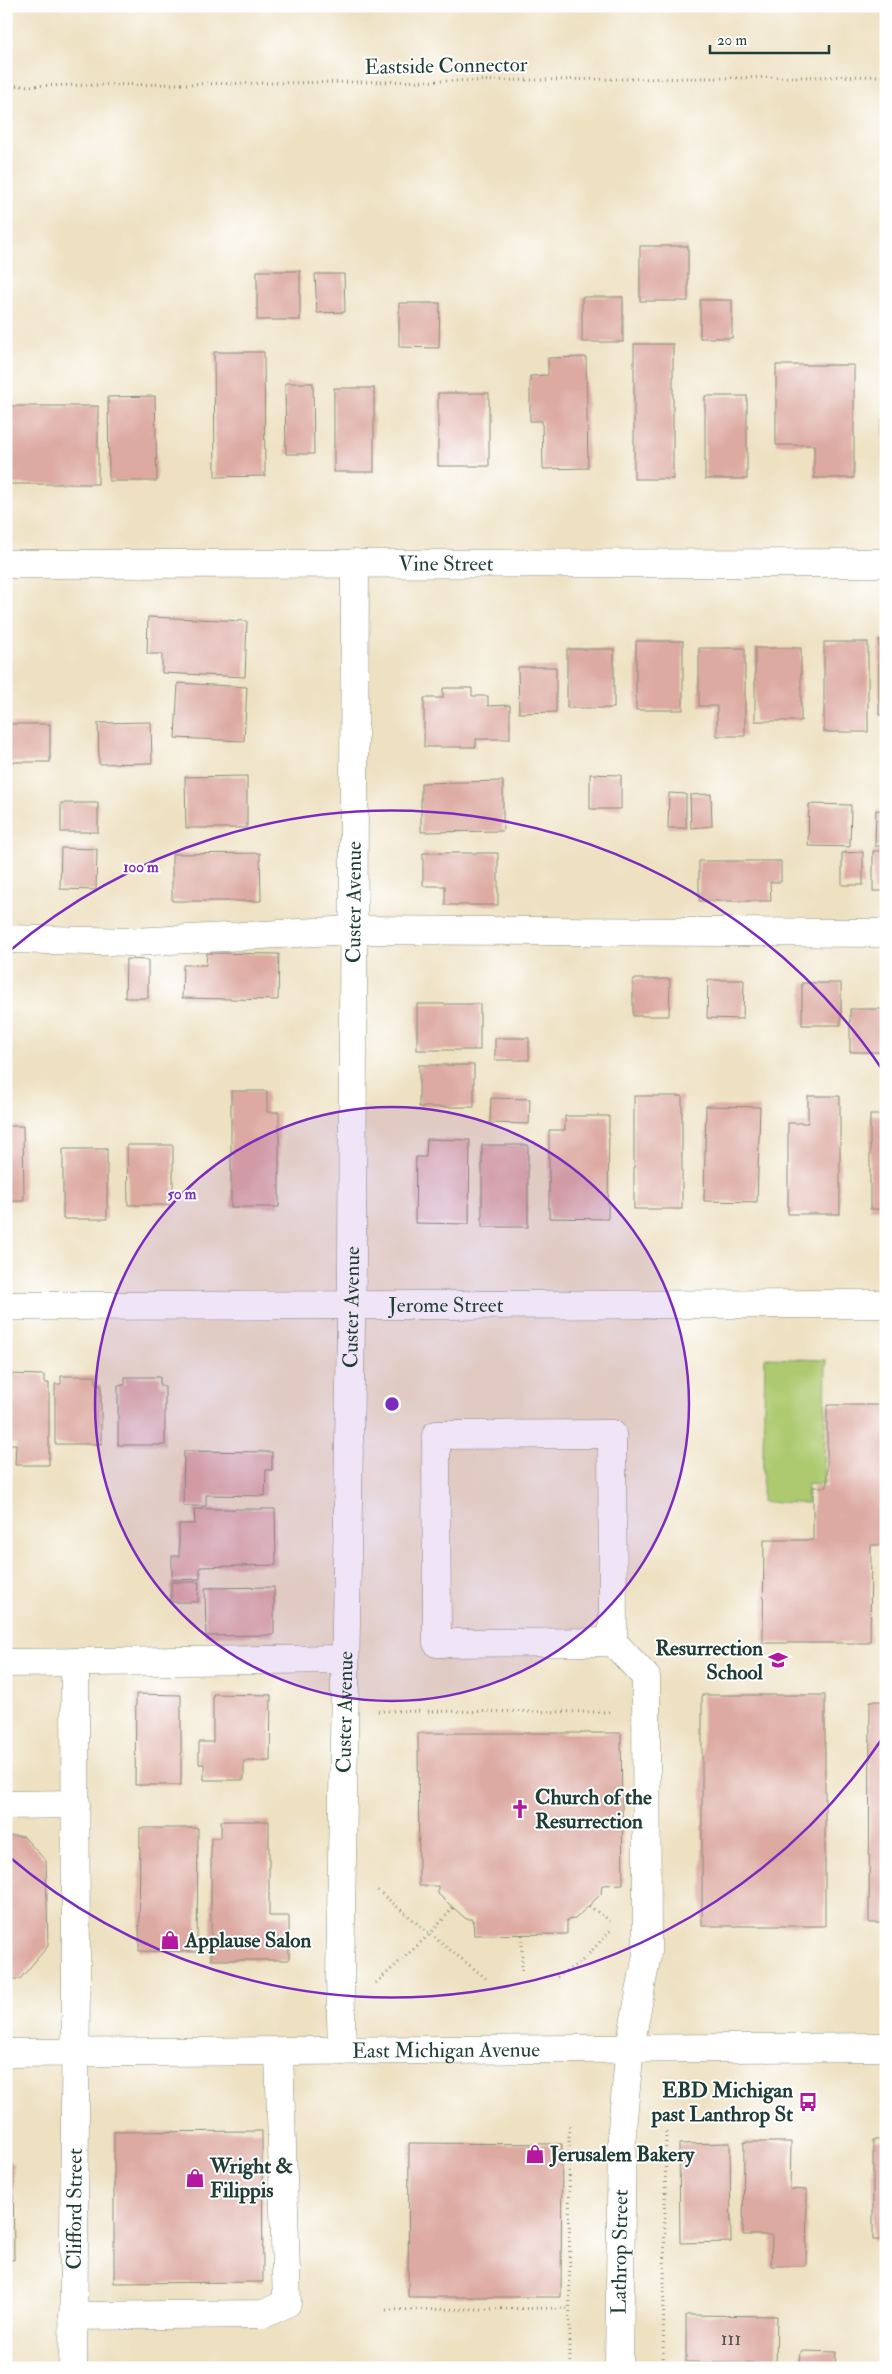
<svg xmlns="http://www.w3.org/2000/svg" width="892" height="2374" font-family="'IM FELL Double Pica',serif">
<style>
.green{fill:#aeca71;stroke:#668452}
.building{fill:#ddaaa2}
.lines{fill:none;stroke-linecap:round;stroke-linejoin:round}
.minor-casing{stroke:#868f7b;stroke-width:29}
.major-casing{stroke:#868f7b;stroke-width:29}
.path{stroke:#868f7b;stroke-width:3;stroke-dasharray:1 4;stroke-linecap:butt}
.minor{stroke:#fff;stroke-width:28}
.major{stroke:#fff;stroke-width:28}
.ring{fill:none;stroke:#7b2cbf;stroke-width:2.5}
.labels{text-anchor:middle;dominant-baseline:central;stroke-width:4;stroke-linejoin:round;paint-order:stroke}
.number-label{font-size:19px;fill:#4e5850}
.street-label{font-size:21px;fill:#1f3d34;stroke:#fff}
.poi-label{font-size:21px;font-weight:bold;fill:#1f3d34;stroke:#fff;text-anchor:start}
.centre{fill:#7b2cbf;stroke:#fff;stroke-width:2.5}
.ring-label{font-size:15px;text-anchor:middle;font-weight:bold;fill:#7b2cbf;stroke:#fff;stroke-width:4;stroke-linejoin:round;paint-order:stroke}
</style>
<rect width="100%" height="100%" fill="#fff"/>
<filter id="ink" filterUnits="userSpaceOnUse"><feTurbulence type="fractalNoise" baseFrequency=".02" numOctaves="2"/><feDisplacementMap in="SourceGraphic" scale="10" xChannelSelector="R" yChannelSelector="G"/><feConvolveMatrix kernelMatrix="1 2 1 2 8 2 1 2 1" color-interpolation-filters="sRGB"/></filter>
<filter id="wash" filterUnits="userSpaceOnUse"><feTurbulence type="fractalNoise" baseFrequency=".0096" numOctaves="4" result="noise"/><feDisplacementMap in="SourceGraphic" scale="20" xChannelSelector="R" yChannelSelector="G"/><feGaussianBlur stdDeviation="1.12" result="paint"/><feColorMatrix in="noise" values="0 0 0 0 0 0 0 0 0 0 0 0 0 0 0 0 0 1.4 0 .05"/><feComposite in="paint" operator="in"/></filter>
<g filter="url(#wash)">
<rect width="100%" height="100%" fill="#eee1c2"/>
<path class="green" d="M 765,1358 L 826,1360 L 824,1485 L 807,1484 L 807,1503 L 762,1502 Z"/>
<g id="blocks">
<g class="building">
<rect x="640" y="246" width="48" height="55"/>
<rect x="257" y="271" width="43" height="49"/>
<path d="M 315,274 L 344,274 L 345,312 L 317,313 Z"/>
<rect x="582" y="297" width="41" height="45"/>
<rect x="700" y="300" width="32" height="38"/>
<path d="M 399,303 L 440,303 L 439,348 L 399,347 Z"/>
<rect x="634" y="344" width="39" height="135"/>
<path d="M 214,352 L 264,352 L 265,476 L 215,477 Z"/>
<path d="M 586,357 L 588,468 L 543,469 L 542,421 L 530,421 L 530,376 L 548,375 L 548,358 Z"/>
<path d="M 776,365 L 854,365 L 854,478 L 814,478 L 814,445 L 776,445 Z"/>
<path d="M 285,383 L 313,383 L 314,454 L 286,454 Z"/>
<rect x="334" y="388" width="40" height="84"/>
<rect x="438" y="393" width="51" height="73"/>
<path d="M 155,396 L 157,481 L 109,481 L 108,397 Z"/>
<rect x="705" y="396" width="42" height="83"/>
<rect x="8" y="406" width="90" height="78"/>
<rect x="883" y="418" width="3" height="52"/>
<path d="M 148,617 L 247,621 L 245,677 L 162,673 L 162,654 L 147,654 Z"/>
<rect x="879" y="640" width="7" height="75"/>
<rect x="636" y="641" width="47" height="69"/>
<rect x="824" y="642" width="44" height="90"/>
<path d="M 699,648 L 745,648 L 745,736 L 717,736 L 717,706 L 699,706 Z"/>
<rect x="755" y="648" width="46" height="73"/>
<rect x="567" y="649" width="47" height="59"/>
<path d="M 518,667 L 556,667 L 556,712 L 519,713 Z"/>
<path d="M 178,683 L 247,687 L 244,741 L 175,738 Z"/>
<path d="M 443,688 L 472,688 L 472,696 L 488,696 L 488,706 L 510,705 L 510,739 L 476,739 L 476,747 L 424,747 L 424,698 L 443,698 Z"/>
<path d="M 151,722 L 152,763 L 99,764 L 98,723 Z"/>
<rect x="6" y="724" width="44" height="38"/>
<path d="M 590,774 L 621,775 L 621,809 L 590,809 Z"/>
<path d="M 247,776 L 247,828 L 186,828 L 185,777 Z"/>
<path d="M 503,781 L 503,831 L 421,832 L 421,783 Z"/>
<path d="M 669,793 L 686,794 L 686,828 L 668,828 Z"/>
<path d="M 711,794 L 712,826 L 691,828 L 690,795 Z"/>
<rect x="61" y="803" width="37" height="29"/>
<path d="M 809,804 L 851,805 L 850,847 L 808,846 Z"/>
<path d="M 876,810 L 886,811 L 886,846 L 875,846 Z"/>
<path d="M 61,848 L 97,849 L 96,890 L 60,889 Z"/>
<rect x="873" y="851" width="13" height="40"/>
<path d="M 863,852 L 863,885 L 842,885 L 842,853 Z"/>
<path d="M 260,853 L 261,901 L 172,901 L 172,854 Z"/>
<path d="M 423,853 L 498,853 L 498,905 L 445,905 L 445,886 L 423,886 Z"/>
<path d="M 699,861 L 781,861 L 781,882 L 770,882 L 771,901 L 699,901 Z"/>
<path d="M 207,953 L 279,954 L 278,1000 L 182,998 L 183,965 L 206,965 Z"/>
<path d="M 126,959 L 148,960 L 148,998 L 125,998 Z"/>
<path d="M 633,979 L 670,979 L 669,1016 L 633,1016 Z"/>
<path d="M 708,980 L 744,980 L 743,1019 L 707,1018 Z"/>
<rect x="802" y="983" width="39" height="42"/>
<rect x="417" y="1004" width="63" height="46"/>
<rect x="850" y="1009" width="36" height="43"/>
<rect x="495" y="1038" width="34" height="22"/>
<rect x="419" y="1065" width="55" height="42"/>
<path d="M 231,1091 L 267,1091 L 267,1112 L 279,1112 L 279,1207 L 231,1207 Z"/>
<rect x="634" y="1096" width="48" height="113"/>
<path d="M 808,1096 L 840,1096 L 840,1214 L 788,1214 L 788,1123 L 808,1123 Z"/>
<path d="M 491,1098 L 530,1099 L 529,1124 L 490,1123 Z"/>
<path d="M 706,1106 L 760,1107 L 757,1202 L 704,1201 Z"/>
<rect x="870" y="1115" width="16" height="94"/>
<path d="M 565,1116 L 609,1116 L 608,1219 L 549,1218 L 549,1130 L 565,1130 Z"/>
<path d="M 6,1126 L 23,1126 L 24,1201 L 6,1201 Z"/>
<path d="M 427,1139 L 470,1140 L 469,1224 L 415,1223 L 416,1157 L 426,1157 Z"/>
<path d="M 127,1145 L 173,1145 L 173,1205 L 128,1205 Z"/>
<rect x="482" y="1145" width="46" height="82"/>
<rect x="63" y="1149" width="44" height="70"/>
<path d="M 9,1374 L 44,1375 L 44,1383 L 49,1383 L 49,1465 L 15,1465 L 16,1444 L 6,1444 L 6,1383 L 9,1383 Z"/>
<path d="M 61,1376 L 96,1376 L 96,1385 L 101,1385 L 101,1444 L 55,1444 L 55,1384 L 61,1384 Z"/>
<path d="M 125,1377 L 160,1377 L 160,1386 L 165,1386 L 165,1445 L 118,1445 L 118,1385 L 125,1385 Z"/>
<path d="M 827,1405 L 886,1405 L 886,1545 L 871,1545 L 870,1643 L 763,1643 L 764,1540 L 813,1540 L 813,1487 L 827,1487 Z"/>
<path d="M 184,1451 L 272,1452 L 272,1470 L 266,1470 L 265,1496 L 206,1495 L 206,1506 L 183,1506 Z"/>
<path d="M 194,1509 L 275,1509 L 276,1565 L 200,1567 L 200,1579 L 172,1580 L 172,1556 L 179,1556 L 179,1524 L 195,1524 Z"/>
<path d="M 171,1582 L 199,1582 L 198,1602 L 171,1602 Z"/>
<path d="M 274,1587 L 274,1635 L 206,1636 L 205,1588 Z"/>
<path d="M 136,1694 L 181,1695 L 181,1785 L 135,1785 Z"/>
<path d="M 213,1694 L 271,1695 L 270,1761 L 244,1761 L 244,1780 L 204,1780 L 204,1764 L 199,1764 L 199,1742 L 213,1742 Z"/>
<rect x="702" y="1695" width="123" height="231"/>
<path d="M 870,1701 L 886,1701 L 886,1923 L 869,1923 Z"/>
<path d="M 418,1733 L 621,1733 L 623,1884 L 602,1885 L 601,1894 L 575,1919 L 567,1920 L 567,1934 L 474,1935 L 473,1919 L 466,1919 L 438,1894 L 438,1886 L 419,1886 Z"/>
<path d="M 221,1821 L 269,1821 L 269,1916 L 289,1916 L 289,1960 L 211,1960 L 211,1838 L 221,1838 Z"/>
<path d="M 140,1828 L 198,1828 L 197,1952 L 139,1951 Z"/>
<path d="M 6,1836 L 23,1836 L 46,1861 L 48,1946 L 20,1979 L 6,1979 Z"/>
<path d="M 262,2131 L 263,2282 L 114,2283 L 114,2132 Z"/>
<rect x="873" y="2140" width="13" height="100"/>
<path d="M 744,2142 L 791,2142 L 790,2189 L 807,2190 L 806,2266 L 771,2266 L 772,2235 L 743,2235 Z"/>
<path d="M 409,2143 L 562,2144 L 561,2297 L 408,2297 Z"/>
<path d="M 730,2143 L 731,2242 L 680,2243 L 679,2144 Z"/>
<path d="M 6,2163 L 13,2163 L 14,2260 L 6,2260 Z"/>
<path d="M 686,2315 L 777,2316 L 776,2364 L 686,2362 Z"/>
<path d="M 801,2351 L 836,2352 L 835,2368 L 800,2368 Z"/>
</g>
</g>
</g>
<g filter="url(#ink)">
<use href="#blocks" fill-opacity="0" stroke="#868f7b" stroke-width="1"/>
<g class="lines">
<g class="minor-casing">
<g id="minor">
<path id="s1" d="M 6,564 L 886,563"/>
<path d="M 6,939 L 134,942 L 353,930 L 886,933"/>
<path id="s2" d="M 6,1306 L 886,1304"/>
<path d="M 613,1642 L 437,1643 L 436,1435 L 612,1434 L 613,1642 L 646,1677 L 647,1954 L 630,2047 L 622,2128 L 619,2368"/>
<path d="M 6,1663 L 345,1659"/>
<path d="M 6,1805 L 76,1804"/>
<path id="s3" d="M 342,2051 L 340,1977 L 352,1265 L 355,563"/>
<path d="M 73,2316 L 264,2314 L 287,2303 L 279,2052"/>
<path id="s4" d="M 73,2368 L 76,1983 L 75,1662"/>
</g>
</g>
<g class="major-casing">
<g id="major">
<path id="s5" d="M 6,2053 L 886,2047"/>
</g>
</g>
<g class="path">
<path d="M 6,86 L 886,76"/>
<path d="M 378,1711 L 612,1712"/>
<path d="M 589,1906 L 612,1922"/>
<path d="M 453,1908 L 430,1934 L 487,1979"/>
<path d="M 522,1935 L 522,1978"/>
<path d="M 557,1977 L 581,1962 L 611,1930"/>
<path d="M 376,1983 L 430,1934 L 377,1890"/>
<path d="M 569,2126 L 570,2368"/>
<path d="M 381,2310 L 570,2308"/>
<path d="M 663,2368 L 666,2128"/>
</g>
<use href="#minor" class="minor"/>
<use href="#major" class="major"/>
</g>
</g>
<circle cx="392" cy="1404" r="297" fill="#7b2cbf" fill-opacity=".12"/>
<g class="ring">
<circle cx="392" cy="1404" r="297"/>
<path d="M884 1736A593 593 0 0 1 7 1855M7 953A593 593 0 0 1 884 1072"/>
</g>
<defs>
<g id="school-bare" transform="scale(1.5)"><path d="M0-5L7-2L0 1L-7-2ZM-4 1L0 2.5L4 1V4Q0 6-4 4Z" fill="#b5179e" stroke="#fff" stroke-width="2.5" paint-order="stroke"/></g>
<g id="church-bare" transform="scale(1.5)"><path d="M-1.2-6h2.4v3.5h3.3v2.4h-3.3V6h-2.4V-.1h-3.3v-2.4h3.3Z" fill="#b5179e" stroke="#fff" stroke-width="2.5" paint-order="stroke"/></g>
<g id="shop-bare" transform="scale(1.5)"><path d="M-5-2.5h2.3a2.7 3.5 0 0 1 5.4 0H5L5.5 6h-11ZM-1.5-2.5h3a1.5 2.3 0 0 0-3 0Z" fill="#b5179e" stroke="#fff" stroke-width="2.5" paint-order="stroke"/></g>
<g id="bus-bare" transform="scale(1.5)"><path d="M-5-6H5V4H4V6H2V4H-2V6H-4V4H-5ZM-3.5-4V0h7V-4ZM-3.5 1.2v1.5H-2V1.2ZM2 1.2v1.5H3.5V1.2Z" fill="#b5179e" stroke="#fff" stroke-width="2.5" paint-order="stroke"/></g>
</defs>
<g fill-rule="evenodd">
<use href="#school-bare" x="778" y="1660"/>
<use href="#church-bare" x="520" y="1809"/>
<use href="#shop-bare" x="170" y="1940"/>
<use href="#bus-bare" x="808" y="2102"/>
<use href="#shop-bare" x="535" y="2154"/>
<use href="#shop-bare" x="195" y="2178"/>
</g>
<g class="labels">
<g class="number-label">
<text x="731" y="2339">111</text>
</g>
<g class="street-label">
<text transform="translate(446 66) rotate(-1)">Eastside Connector</text>
<text stroke="none"><textPath href="#s1" startOffset="440">Vine Street</textPath></text>
<text stroke="none"><textPath href="#s3" startOffset="1149">Custer Avenue</textPath></text>
<text stroke="none"><textPath href="#s2" startOffset="440">Jerome Street</textPath></text>
<text stroke="none"><textPath href="#s3" startOffset="744">Custer Avenue</textPath></text>
<text stroke="none"><textPath href="#s3" startOffset="339">Custer Avenue</textPath></text>
<text stroke="none"><textPath href="#s5" startOffset="440">East Michigan Avenue</textPath></text>
<text stroke="none"><textPath href="#s4" startOffset="159">Clifford Street</textPath></text>
<text transform="translate(620 2252) rotate(-89)">Lathrop Street</text>
</g>
<g class="poi-label">
<text x="763" y="1648" text-anchor="end">Resurrection<tspan x="763" dy="24">School</tspan></text>
<text x="535" y="1797">Church of the<tspan x="535" dy="24">Resurrection</tspan></text>
<text x="185" y="1940">Applause Salon</text>
<text x="793" y="2090" text-anchor="end">EBD Michigan<tspan x="793" dy="24">past Lanthrop St</tspan></text>
<text x="550" y="2154">Jerusalem Bakery</text>
<text x="210" y="2166">Wright &amp;<tspan x="210" dy="24">Filippis</tspan></text>
</g>
</g>
<circle cx="392" cy="1404" r="8" class="centre"/>
<g class="ring-label">
<text x="141" y="872">100 m</text>
<text x="182" y="1199">50 m</text>
</g>
<rect width="892" height="2374" fill="none" stroke="#fff" stroke-width="25"/>
<path d="M710 45v8h119v-8" fill="none" stroke="#1f3d34" stroke-width="2.5"/>
<text x="717" y="45" font-size="15" fill="#1f3d34" stroke="#ffffff" stroke-width="4" paint-order="stroke">20 m</text>
</svg>
